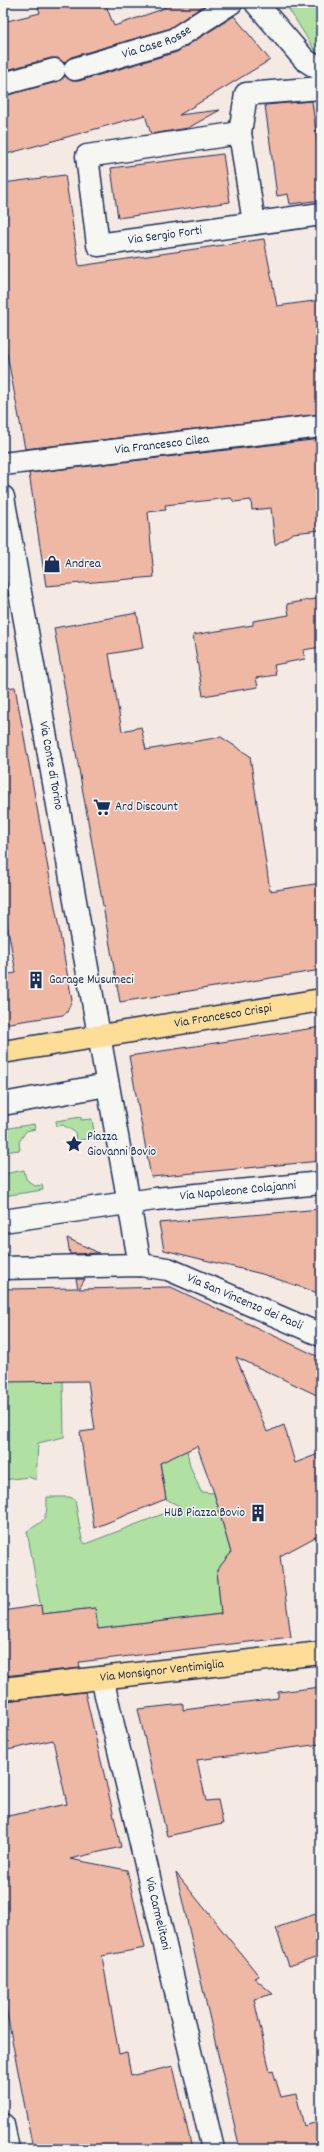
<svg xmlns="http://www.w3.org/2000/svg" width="324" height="2152" font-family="Dekko,sans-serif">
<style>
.green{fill:#b0e1a2;stroke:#668880}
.building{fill:#efb8a5;stroke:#1b2f5e}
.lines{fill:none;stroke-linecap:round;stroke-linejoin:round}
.minor-casing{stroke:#1b2f5e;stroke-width:25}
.major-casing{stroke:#1b2f5e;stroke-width:25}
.minor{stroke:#f6f6f2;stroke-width:22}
.major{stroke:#fedd96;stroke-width:22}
.labels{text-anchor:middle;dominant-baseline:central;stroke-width:3;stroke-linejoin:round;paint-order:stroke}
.street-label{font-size:13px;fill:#1b2f5e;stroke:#f6f6f2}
.poi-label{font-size:13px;fill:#1b2f5e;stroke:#f6f6f2;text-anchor:start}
</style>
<rect width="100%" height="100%" fill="#f5eae3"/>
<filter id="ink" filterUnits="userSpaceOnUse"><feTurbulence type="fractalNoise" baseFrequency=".025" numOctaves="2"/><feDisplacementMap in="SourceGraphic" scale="8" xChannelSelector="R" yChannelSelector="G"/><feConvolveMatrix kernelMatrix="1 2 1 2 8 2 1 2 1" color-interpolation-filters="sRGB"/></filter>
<g filter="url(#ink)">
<g class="green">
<path d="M 285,3 L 321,3 L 321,60 Z"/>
<path d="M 81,1117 L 81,1120 L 92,1119 L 95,1137 L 76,1141 L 75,1132 L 63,1125 L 57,1126 L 56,1121 Z"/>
<path d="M 34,1124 L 35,1129 L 26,1131 L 19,1142 L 20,1150 L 3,1152 L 3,1129 Z"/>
<path d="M 24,1170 L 26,1179 L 35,1186 L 42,1185 L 43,1190 L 3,1196 L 4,1174 Z"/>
<path d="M 171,1366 L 190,1466 L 201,1492 L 214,1493 L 231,1553 L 217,1570 L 221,1614 L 98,1629 L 95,1608 L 42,1614 L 27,1531 C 46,1520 47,1519 47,1497 L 70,1497 L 75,1500 L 82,1540 L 85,1544 L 181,1507 L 166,1499 L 145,1367 Z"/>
<path d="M 63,1380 L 64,1437 L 38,1443 L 36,1480 L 29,1477 L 3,1480 L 3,1382 Z"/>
</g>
<g class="building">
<path d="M 37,3 L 105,3 L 114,26 L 160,10 L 173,3 L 208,3 L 168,29 L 71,57 L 64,63 L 58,58 L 51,58 L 3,71 L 3,22 L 40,13 Z"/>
<path d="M 234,16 L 270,60 L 179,115 L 220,110 L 188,128 L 151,134 L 145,115 L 3,155 L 3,96 L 57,82 L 65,76 L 72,81 L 79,81 L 177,52 Z"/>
<path d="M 312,101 L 321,173 L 321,200 L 290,204 L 288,194 L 277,196 L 265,105 Z"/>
<path d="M 223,154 L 230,202 L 118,218 L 111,168 Z"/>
<path d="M 65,175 L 79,266 L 264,239 L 277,306 L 321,300 L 321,414 L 25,449 L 3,333 L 3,183 Z"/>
<path d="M 321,439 L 321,530 L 293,533 L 275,545 L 271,508 L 252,510 L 251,500 L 234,502 L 231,498 L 165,505 L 166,510 L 148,512 L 154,577 L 46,586 L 29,473 Z"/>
<path d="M 321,598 L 321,647 L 303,650 L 305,659 L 274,665 L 276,675 L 256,678 L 258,687 L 203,696 L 193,635 L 253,625 L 253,621 L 289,615 L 287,604 Z"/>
<path d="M 137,613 L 143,648 L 109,654 L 122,731 L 141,727 L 146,750 L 221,737 L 250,756 L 270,891 L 321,883 L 321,970 L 120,1002 L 54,628 Z"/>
<path d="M 15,687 L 72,1000 L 67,1012 L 63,1015 L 3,1024 L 3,975 L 16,973 L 6,918 L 3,919 L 3,688 Z"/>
<path d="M 321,1027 L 321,1161 L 151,1177 L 129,1056 Z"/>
<path d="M 321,1209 L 321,1294 L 262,1274 L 164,1250 L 159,1223 Z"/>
<path d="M 67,1238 L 99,1253 L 70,1254 Z"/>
<path d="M 76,1279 L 85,1279 L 79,1289 L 171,1287 L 321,1358 L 321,1397 L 236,1357 L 267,1432 L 284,1425 L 295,1463 L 321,1453 L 321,1534 L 280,1556 L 291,1637 L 79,1662 L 80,1668 L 3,1676 L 3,1611 L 41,1605 L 42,1614 L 95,1608 L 98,1629 L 221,1614 L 217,1570 L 231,1553 L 214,1493 L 197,1446 L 160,1463 L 166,1499 L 94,1528 L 80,1432 L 95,1430 L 88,1381 L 3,1382 L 3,1289 L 78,1288 Z"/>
<path d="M 321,1687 L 321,1744 L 197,1760 L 206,1801 L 218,1800 L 223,1824 L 167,1836 L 138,1709 L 183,1704 L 183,1710 L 278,1698 L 278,1692 Z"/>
<path d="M 85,1692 L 121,1847 L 70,1859 L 127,1870 L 145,1948 L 102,1956 L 119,2054 L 127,2052 L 131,2076 L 173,2066 L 192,2149 L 33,2149 L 3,1993 L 3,1817 L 67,1804 L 53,1740 L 3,1751 L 3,1701 Z"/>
<path d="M 176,1873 L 259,1976 L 254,1978 L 273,1994 L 254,1999 L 270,2072 L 273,2071 L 281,2097 L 296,2094 L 304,2126 L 321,2121 L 321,2149 L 240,2149 Z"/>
<path d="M 321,1912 L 321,1955 L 289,1966 L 276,1928 Z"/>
</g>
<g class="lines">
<g class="minor-casing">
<g id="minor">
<path d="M 256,3 L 305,60 L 321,70"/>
<path id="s1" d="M 75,69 L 173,40 L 231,3"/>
<path d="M 3,84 L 54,70"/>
<path id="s2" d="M 240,133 L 87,156 L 98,245 L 321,214"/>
<path d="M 254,223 L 240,133 L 246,94 L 321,88"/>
<path id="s3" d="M 3,464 L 321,426"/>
<path id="s4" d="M 3,497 L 140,1265"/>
<path d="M 3,1104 L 107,1085"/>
<path id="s5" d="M 3,1221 L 155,1199 L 321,1183"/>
<path id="s6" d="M 3,1268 L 140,1265 L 168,1269 L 321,1335"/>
<path id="s7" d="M 102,1678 L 213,2149"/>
<path d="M 3,2125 L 8,2149"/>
</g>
</g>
<g class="major-casing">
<g id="major">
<path id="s8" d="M 3,1052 L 321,1000"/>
<path id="s9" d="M 3,1689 L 321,1653"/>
</g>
</g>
<use href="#minor" class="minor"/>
<use href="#major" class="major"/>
</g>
</g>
<defs>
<g id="shop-bare" transform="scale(1.38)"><path d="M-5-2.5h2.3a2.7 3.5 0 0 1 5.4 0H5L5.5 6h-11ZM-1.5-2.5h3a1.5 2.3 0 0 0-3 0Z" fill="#1b2f5e" stroke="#f6f6f2" stroke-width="2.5" paint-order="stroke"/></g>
<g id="supermarket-bare" transform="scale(1.38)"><path d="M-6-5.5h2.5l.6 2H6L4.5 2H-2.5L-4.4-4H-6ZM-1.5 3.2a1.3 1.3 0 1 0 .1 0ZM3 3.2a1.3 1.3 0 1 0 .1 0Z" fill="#1b2f5e" stroke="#f6f6f2" stroke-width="2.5" paint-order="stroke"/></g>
<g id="building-bare" transform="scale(1.38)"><path d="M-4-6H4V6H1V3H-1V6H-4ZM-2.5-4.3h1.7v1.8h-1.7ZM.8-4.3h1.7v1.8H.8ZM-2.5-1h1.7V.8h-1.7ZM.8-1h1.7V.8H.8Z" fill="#1b2f5e" stroke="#f6f6f2" stroke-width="2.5" paint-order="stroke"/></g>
<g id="sight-bare" transform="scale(1.38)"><path d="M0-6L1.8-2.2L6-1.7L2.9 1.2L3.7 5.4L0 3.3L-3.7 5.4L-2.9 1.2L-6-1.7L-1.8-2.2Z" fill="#1b2f5e" stroke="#f6f6f2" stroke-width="2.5" paint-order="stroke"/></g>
</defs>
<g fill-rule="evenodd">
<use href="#shop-bare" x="52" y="564"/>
<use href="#supermarket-bare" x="102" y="807"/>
<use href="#building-bare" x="36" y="980"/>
<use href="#sight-bare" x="74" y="1144"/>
<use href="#building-bare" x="258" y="1513"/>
</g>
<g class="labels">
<g class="street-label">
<text stroke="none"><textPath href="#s1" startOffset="86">Via Case Rosse</textPath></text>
<text stroke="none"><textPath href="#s2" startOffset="312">Via Sergio Forti</textPath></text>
<text stroke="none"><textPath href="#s3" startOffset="160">Via Francesco Cilea</textPath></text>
<text stroke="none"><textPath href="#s4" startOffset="273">Via Conte di Torino</textPath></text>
<text stroke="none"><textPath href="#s8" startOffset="223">Via Francesco Crispi</textPath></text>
<text stroke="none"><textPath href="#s5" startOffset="237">Via Napoleone Colajanni</textPath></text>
<text stroke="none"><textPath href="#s6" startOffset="249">Via San Vincenzo dei Paoli</textPath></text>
<text stroke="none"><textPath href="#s9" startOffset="160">Via Monsignor Ventimiglia</textPath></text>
<text stroke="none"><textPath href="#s7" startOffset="242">Via Carmelitani</textPath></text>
</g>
<g class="poi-label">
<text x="65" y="564">Andrea</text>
<text x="115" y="807">Ard Discount</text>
<text x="49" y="980">Garage Musumeci</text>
<text x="87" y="1137">Piazza<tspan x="87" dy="15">Giovanni Bovio</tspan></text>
<text x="245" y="1513" text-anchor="end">HUB Piazza Bovio</text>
</g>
</g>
<rect width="324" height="2152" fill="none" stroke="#f6f6f2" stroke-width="16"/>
<rect x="8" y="8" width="308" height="2136" fill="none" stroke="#1b2f5e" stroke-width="1.5" filter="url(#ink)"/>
</svg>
